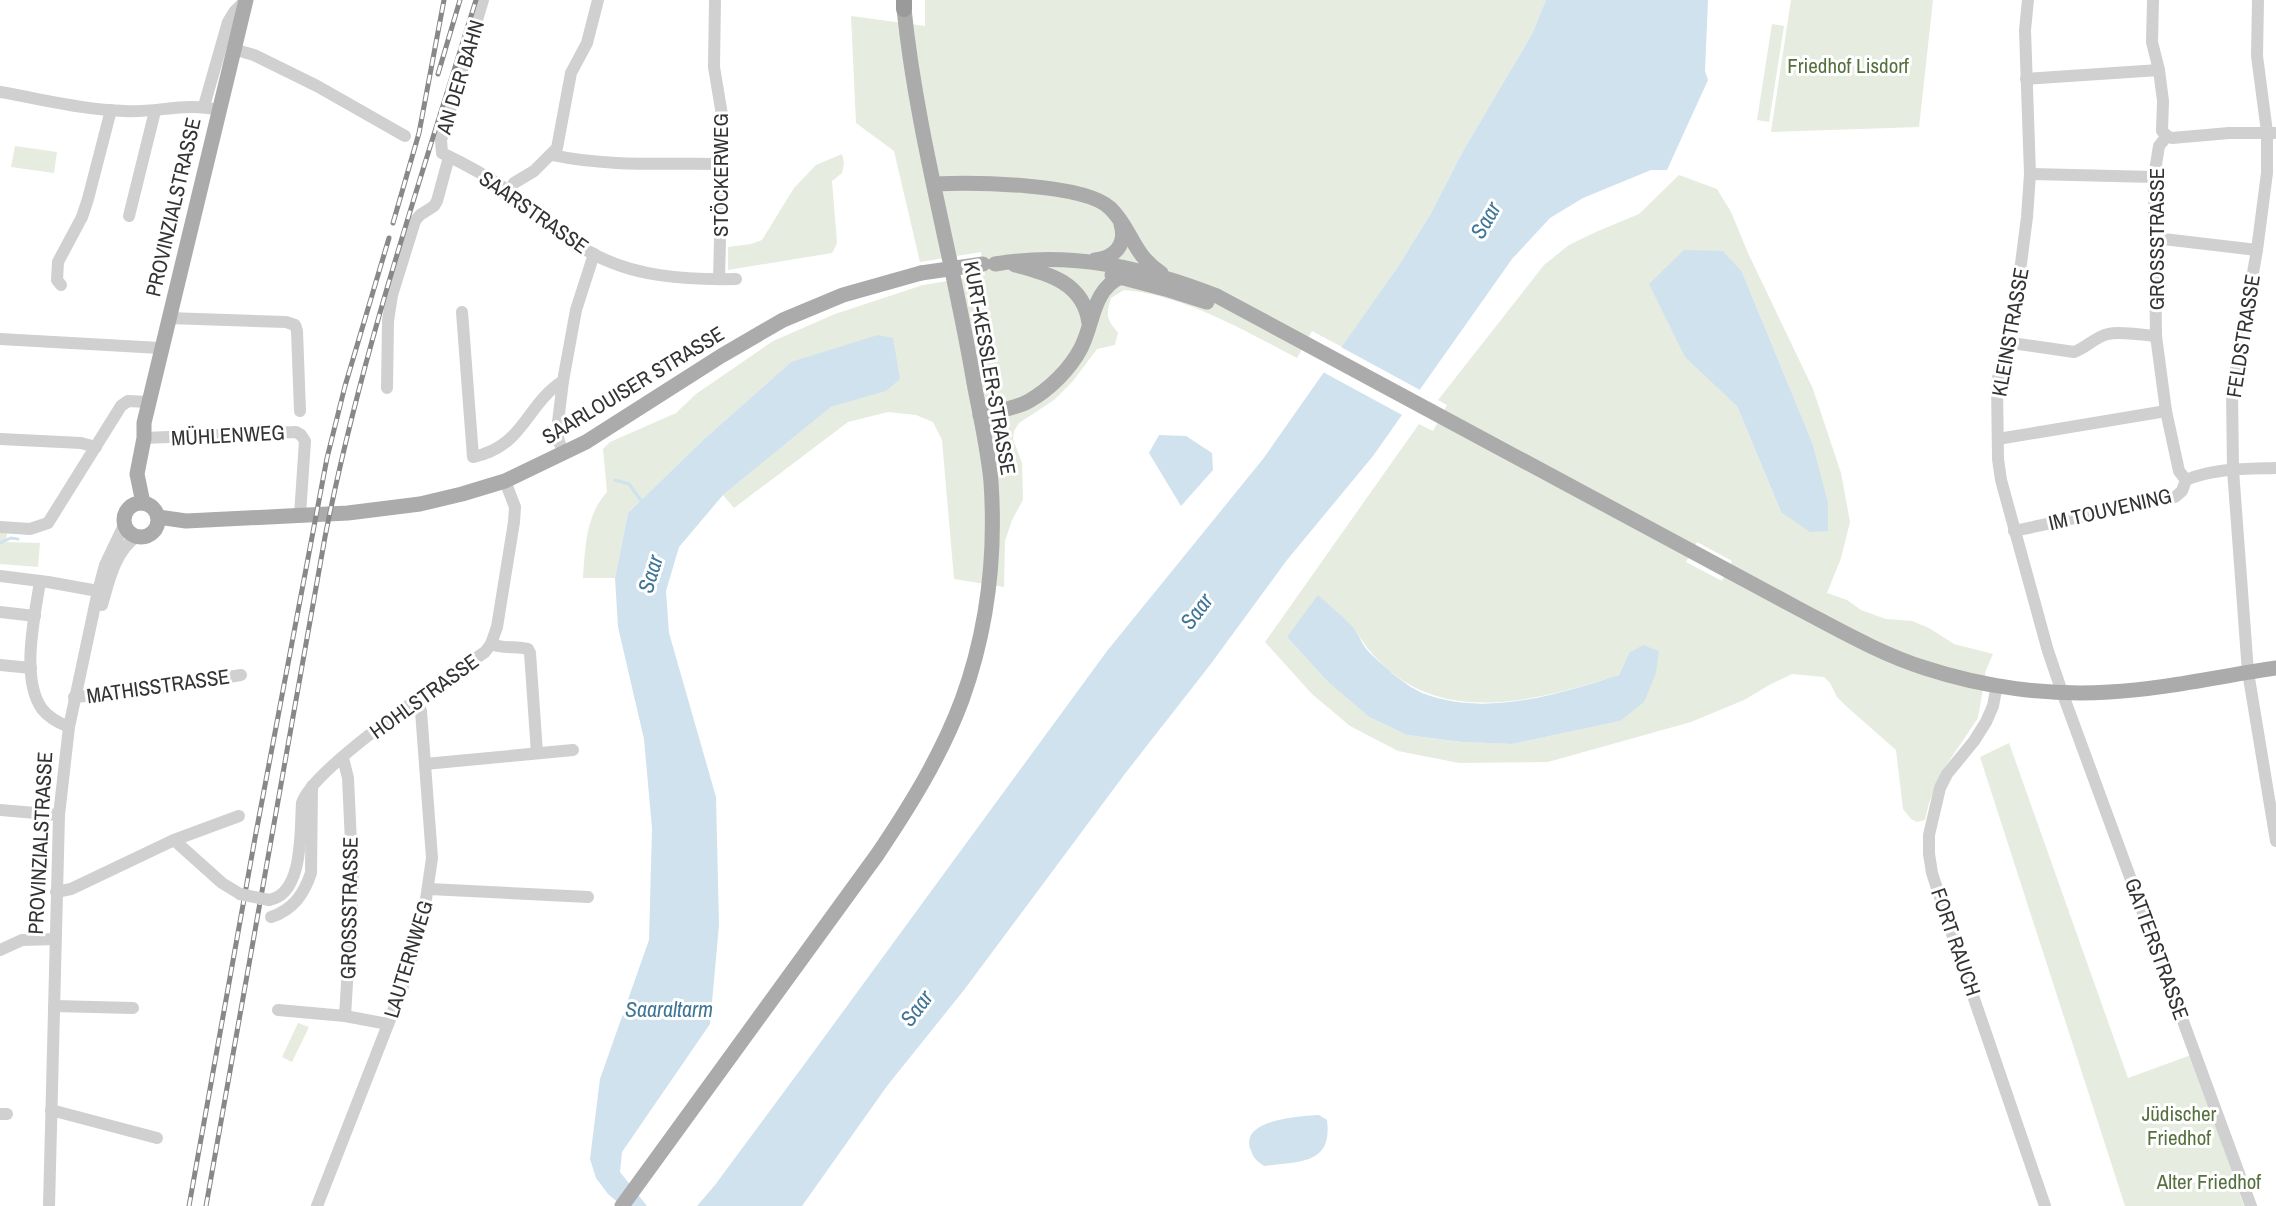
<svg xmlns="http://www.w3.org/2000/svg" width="2276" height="1206" font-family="'Archivo Narrow',sans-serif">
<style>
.green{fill:#e6ecdf;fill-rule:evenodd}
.water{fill:#cfe2ee}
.pier{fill:#fff}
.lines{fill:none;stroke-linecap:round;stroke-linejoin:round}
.stream{stroke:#cfe2ee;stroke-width:3}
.minor{stroke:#d0d0d0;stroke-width:12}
.major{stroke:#ababab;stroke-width:15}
.highway{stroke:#9a9a9a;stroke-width:16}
.rail-casing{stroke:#888;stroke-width:5}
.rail{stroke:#fff;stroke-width:3;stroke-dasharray:9;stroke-linecap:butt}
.minor-bridge{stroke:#d0d0d0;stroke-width:12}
.major-bridge{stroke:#ababab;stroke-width:15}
.labels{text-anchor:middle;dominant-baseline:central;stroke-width:6;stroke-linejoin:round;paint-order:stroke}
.park-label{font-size:21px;fill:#56703f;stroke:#fff}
.street-label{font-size:21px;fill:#333;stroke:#fff}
.water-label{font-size:22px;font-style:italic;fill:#3f7597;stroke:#fff}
</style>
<rect width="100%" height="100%" fill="#fff"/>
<g class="green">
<path d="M 925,0 L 1546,0 L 1532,34 L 1463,151 L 1430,215 L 1397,268 L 1342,347 L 1312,331 L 1297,358 C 1245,331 1184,295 1124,290 L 1111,298 C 1106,314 1106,320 1118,332 L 1115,345 L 1097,349 L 1073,381 L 1054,400 L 1019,423 L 1014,431 L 1013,439 L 1022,463 L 1023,500 L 1012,520 L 1005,541 L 1004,587 L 954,579 L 942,440 L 933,422 L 916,415 L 888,412 L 848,422 L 734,508 L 723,495 L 831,407 L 885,391 L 791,362 L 703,440 L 628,513 L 615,578 L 583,578 C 585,547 586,515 607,492 L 603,449 L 610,442 L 676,413 L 696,394 L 773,341 L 835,314 L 923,285 L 985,275 L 981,252 L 920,262 L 894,151 L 856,123 L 851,16 L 925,26 Z"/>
<path d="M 1791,0 L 1933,0 L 1919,127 L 1771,132 Z"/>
<path d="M 1772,24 L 1784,26 L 1769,122 L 1757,120 Z"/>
<path d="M 15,146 L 57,152 L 54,173 L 11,167 Z"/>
<path d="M 842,154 L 844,163 L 842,173 L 832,181 L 837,243 L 832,253 L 728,270 L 728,247 L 751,244 L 762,240 L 794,188 L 816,165 Z"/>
<path d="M 1679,175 L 1717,189 L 1731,212 L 1748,253 L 1813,389 L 1841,473 L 1850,522 L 1841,558 L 1827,593 L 1847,600 L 1861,610 L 1886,619 L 1912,621 L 1929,628 L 1954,644 L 1993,654 L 1986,670 L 1978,718 L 1941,773 L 1929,803 L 1925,820 L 1917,822 L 1911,819 L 1903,809 L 1896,750 L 1845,705 L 1837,697 L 1830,683 L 1824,677 L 1792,674 L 1771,684 L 1744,700 L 1691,722 L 1548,762 L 1459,763 L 1398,751 L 1350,726 L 1312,694 L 1265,642 L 1419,424 L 1433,431 L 1447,405 L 1438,400 L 1544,265 L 1569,245 L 1598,231 L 1639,214 ZM 1742,272 L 1812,442 L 1781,512 L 1737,406 ZM 1697,542 L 1732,561 L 1722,581 L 1686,562 ZM 1355,630 C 1419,733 1522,705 1619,675 L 1629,653 L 1620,721 L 1512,744 L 1462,742 L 1407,735 L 1369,717 L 1327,681 L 1287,637 Z"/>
<path d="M 0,532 L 7,533 L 6,542 L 40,543 L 38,567 L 0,564 Z"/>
<path d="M 2009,743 L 2128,1078 L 2191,1055 L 2244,1206 L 2125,1206 L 1980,757 Z"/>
<path d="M 298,1023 L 309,1027 L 292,1062 L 282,1057 Z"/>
</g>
<g class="water">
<path d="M 1546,0 L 1708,0 L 1705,71 L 1708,80 L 1667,170 L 1651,170 L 1583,198 L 1550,218 L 1512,259 L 1373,456 L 1287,560 L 1210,665 L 1124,775 L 964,990 L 887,1086 L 802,1206 L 697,1206 L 715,1185 L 809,1058 L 1107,651 L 1263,459 L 1397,268 L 1430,215 L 1463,151 L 1532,34 Z"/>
<path d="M 1684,250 L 1723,251 L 1742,272 L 1812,442 L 1828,503 L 1828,531 L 1810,532 L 1781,512 L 1737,406 L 1685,357 L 1649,284 Z"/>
<path d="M 878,335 L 893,338 L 900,379 L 886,391 L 831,407 L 723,495 L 679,547 L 666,591 L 669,633 L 716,797 L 719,925 L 710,1024 L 622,1152 L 620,1172 L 647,1206 L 622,1206 L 608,1194 L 596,1178 L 590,1159 L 600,1079 L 649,940 L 652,828 L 644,739 L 618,627 L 615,578 L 628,513 L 703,440 L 791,362 Z"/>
<path d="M 1159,435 L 1186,436 L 1212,453 L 1213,470 L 1181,506 L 1149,453 Z"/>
<path d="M 1318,595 C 1330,606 1344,617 1355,630 C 1360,637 1363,647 1370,653 C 1383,666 1408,688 1425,694 C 1488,717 1559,694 1619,675 L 1629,653 L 1643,645 L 1659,651 L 1656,673 L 1644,702 L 1620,721 L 1512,744 L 1462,742 L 1407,735 L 1369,717 L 1327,681 L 1287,637 Z"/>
<path d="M 1319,1115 L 1327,1120 C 1333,1166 1297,1161 1264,1166 C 1255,1160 1253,1157 1250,1148 C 1241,1119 1302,1116 1319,1115 Z"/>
</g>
<path class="pier" d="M 1339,346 L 1422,391 L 1404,416 L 1321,371 Z"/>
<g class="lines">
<g class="stream">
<path d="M 615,480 L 629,484 L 642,502"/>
<path d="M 0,543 L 11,538 L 18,539"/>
</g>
<g class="minor">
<path d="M 483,0 L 441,140 L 442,153 C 465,164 489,177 510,192 C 536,211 560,234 588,251 C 632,277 686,280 736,279"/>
<path d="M 715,0 L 714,67 L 723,121 L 719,279"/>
<path d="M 2028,0 L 2025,30 L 2030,174 L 2027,217 L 2018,287 L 1997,383 L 1998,459 L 2001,480 L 2048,651 L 2062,692 L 2251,1206"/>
<path d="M 2153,0 L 2152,42 L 2159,70 L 2163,101 L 2162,131 L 2167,136"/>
<path d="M 2258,0 L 2257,56 L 2267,132 L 2267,173 L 2257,250 L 2232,392 L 2233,470 L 2248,672 L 2276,841"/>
<path d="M 233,49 L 254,55 L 317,86 L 405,136"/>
<path d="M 2026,79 L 2159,70"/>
<path d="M 0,92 C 41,99 84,110 125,111 C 157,113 186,102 218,110"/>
<path d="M 204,106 L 228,22 L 234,12 L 245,1"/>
<path d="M 2167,136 L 2159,146 L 2154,177 L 2156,336 L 2166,411 L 2179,471 L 2186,480"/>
<path d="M 2167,136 L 2172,138 L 2229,133 L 2276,133"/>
<path d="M 552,155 C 608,167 665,163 722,164"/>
<path d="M 2030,174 L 2154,177"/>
<path d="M 509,191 L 514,183 L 534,171 L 557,148 L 571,73 L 587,43 L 598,0"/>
<path d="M 129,216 L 155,111"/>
<path d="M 2155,238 L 2257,250"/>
<path d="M 61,285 L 57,280 L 58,262 L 82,217 L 88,199 L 111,110"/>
<path d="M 462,312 L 473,457 C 524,447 526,404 563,381"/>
<path d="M 168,318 L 286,322 L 295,325 L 297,331 L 300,411"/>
<path d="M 0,339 L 160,348"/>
<path d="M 2005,342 L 2074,352 C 2086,348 2095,337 2108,334 C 2122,331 2141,335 2156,336"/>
<path d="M 387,388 L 388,321 L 392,295 L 415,221 L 420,215 L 434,206 L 437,201 L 449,157"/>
<path d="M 144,438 L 296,432 L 301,435 L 305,441 L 300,515"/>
<path d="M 0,439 L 81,443 L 96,447"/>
<path d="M 1998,439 L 2166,411"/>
<path d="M 564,453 L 559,442 L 557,430 L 563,381 L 576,310 L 594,254"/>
<path d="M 0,527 L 30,529 L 48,523 L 121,406 L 128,401 L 148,402"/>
<path d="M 2014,531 L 2175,497 L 2182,491 L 2186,480 C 2214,468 2246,469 2276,468"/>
<path d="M 0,576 L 48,582 L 98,591"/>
<path d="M 40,581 C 35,616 20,678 42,709 C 49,718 59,723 69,727"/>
<path d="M 102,605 C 109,581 115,551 137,536"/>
<path d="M 0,612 L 35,616"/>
<path d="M 491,644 C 503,649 516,646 528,649 L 530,653 L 537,753"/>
<path d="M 0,665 L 31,668"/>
<path d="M 1997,685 L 1993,706 L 1986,722 L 1974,741 L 1947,774 L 1940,788 L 1929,835 L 1929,854 L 1932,873 L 1954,940 L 2045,1206"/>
<path d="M 74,697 L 133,692 L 241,675"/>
<path d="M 343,758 L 348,778 L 353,886 L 345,1016"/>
<path d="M 425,764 L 573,750"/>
<path d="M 0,810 L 59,815"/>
<path d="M 174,840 L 222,883 L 240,894"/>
<path d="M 429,889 L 588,897"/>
<path d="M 56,892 L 71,889 L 174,840 L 239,816"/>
<path d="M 269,900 C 304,894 300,830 302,803 C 313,767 449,677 485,652 L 491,644 L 497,627 L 514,522 L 515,507 L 505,481"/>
<path d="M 271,917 C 293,910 304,894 311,873 L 312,786"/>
<path d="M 0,950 L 22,940 L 55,939"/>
<path d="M 54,1006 L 133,1008"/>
<path d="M 278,1010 L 345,1016 L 388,1024"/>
<path d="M 51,1110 L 157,1138"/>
<path d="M 0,1114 L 7,1114"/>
<path d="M 49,1206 L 59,815 L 69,727 L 98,591 L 105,565 L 125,523"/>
<path d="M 317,1206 L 405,981 L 424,913 L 432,858 L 421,711 L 416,700"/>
</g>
<g class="major">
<path d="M 934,184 C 971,182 1084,183 1110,208 C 1132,229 1132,254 1161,273"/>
<path d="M 1095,260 C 1115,258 1127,244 1121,224"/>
<path d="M 995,264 C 1072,251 1145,268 1217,296 L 1801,610 C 1841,631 1881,654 1925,668 C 1983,687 2048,696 2109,692 C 2165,689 2221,676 2276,668"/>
<path d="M 1015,265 C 1048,273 1084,283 1089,323"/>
<path d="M 1112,275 L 1169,290 L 1207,302"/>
<path d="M 980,415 C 996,411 1015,409 1029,401 C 1050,389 1070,369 1081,348 C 1094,323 1092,290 1121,277"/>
<path d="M 143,503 L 137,474 L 144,438 L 144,423 L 246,0"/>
<circle cx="141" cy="520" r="17"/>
<path d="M 158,517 L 186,521 L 348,513 L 420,504 L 462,494 L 505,481 L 586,442 L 721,356 L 783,320 L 843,295 L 921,273"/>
<path d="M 622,1206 L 877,855 C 910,806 941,756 962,700 C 987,631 996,555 991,482 C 988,449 980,415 974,383 C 953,258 917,135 904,9"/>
</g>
<path class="highway" d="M 904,0 L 904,9"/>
<g class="rail-casing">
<g id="rail">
<path d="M 438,74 L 460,0"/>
<path d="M 393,223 L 419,133 L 444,0"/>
<path d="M 189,1206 L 255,838 L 327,458 L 345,386 L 389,238"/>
<path d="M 206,1206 L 325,537 C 361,354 421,178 476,0"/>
</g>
</g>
<use href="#rail" class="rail"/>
<path class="minor-bridge" d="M 240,894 L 269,900"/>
<path class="major-bridge" d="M 921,273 L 983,264"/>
</g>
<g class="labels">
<g class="park-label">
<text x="1848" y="65">Friedhof Lisdorf</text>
<text x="2179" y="1113">Jüdischer<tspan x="2179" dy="24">Friedhof</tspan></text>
<text x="2209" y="1181">Alter Friedhof</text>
</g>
<g class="street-label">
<text transform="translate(460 77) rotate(-73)">AN DER BAHN</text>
<text transform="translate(720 175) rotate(-90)">STÖCKERWEG</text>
<text transform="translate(173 207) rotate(-77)">PROVINZIALSTRASSE</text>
<text transform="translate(534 212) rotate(35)">SAARSTRASSE</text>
<text transform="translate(2156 239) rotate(-90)">GROSSSTRASSE</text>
<text transform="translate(2010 332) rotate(-80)">KLEINSTRASSE</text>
<text transform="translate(2243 336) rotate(-81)">FELDSTRASSE</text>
<text transform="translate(990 368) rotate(80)">KURT-KESSLER-STRASSE</text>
<text transform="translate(633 385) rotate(-31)">SAARLOUISER STRASSE</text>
<text transform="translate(228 435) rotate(-3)">MÜHLENWEG</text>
<text transform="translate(2110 509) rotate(-13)">IM TOUVENING</text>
<text transform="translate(158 686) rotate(-8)">MATHISSTRASSE</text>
<text transform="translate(424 696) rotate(-36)">HOHLSTRASSE</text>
<text transform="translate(40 843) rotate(-87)">PROVINZIALSTRASSE</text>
<text transform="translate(349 908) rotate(-89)">GROSSSTRASSE</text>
<text transform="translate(1956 942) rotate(71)">FORT RAUCH</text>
<text transform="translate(2157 949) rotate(70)">GATTERSTRASSE</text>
<text transform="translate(408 959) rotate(-73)">LAUTERNWEG</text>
</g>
<g class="water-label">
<text transform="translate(1485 220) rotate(-60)">Saar</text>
<text transform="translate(650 574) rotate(-73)">Saar</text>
<text transform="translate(1196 611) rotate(-53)">Saar</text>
<text transform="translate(916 1008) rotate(-53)">Saar</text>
<text x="669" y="1009">Saaraltarm</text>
</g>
</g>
</svg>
